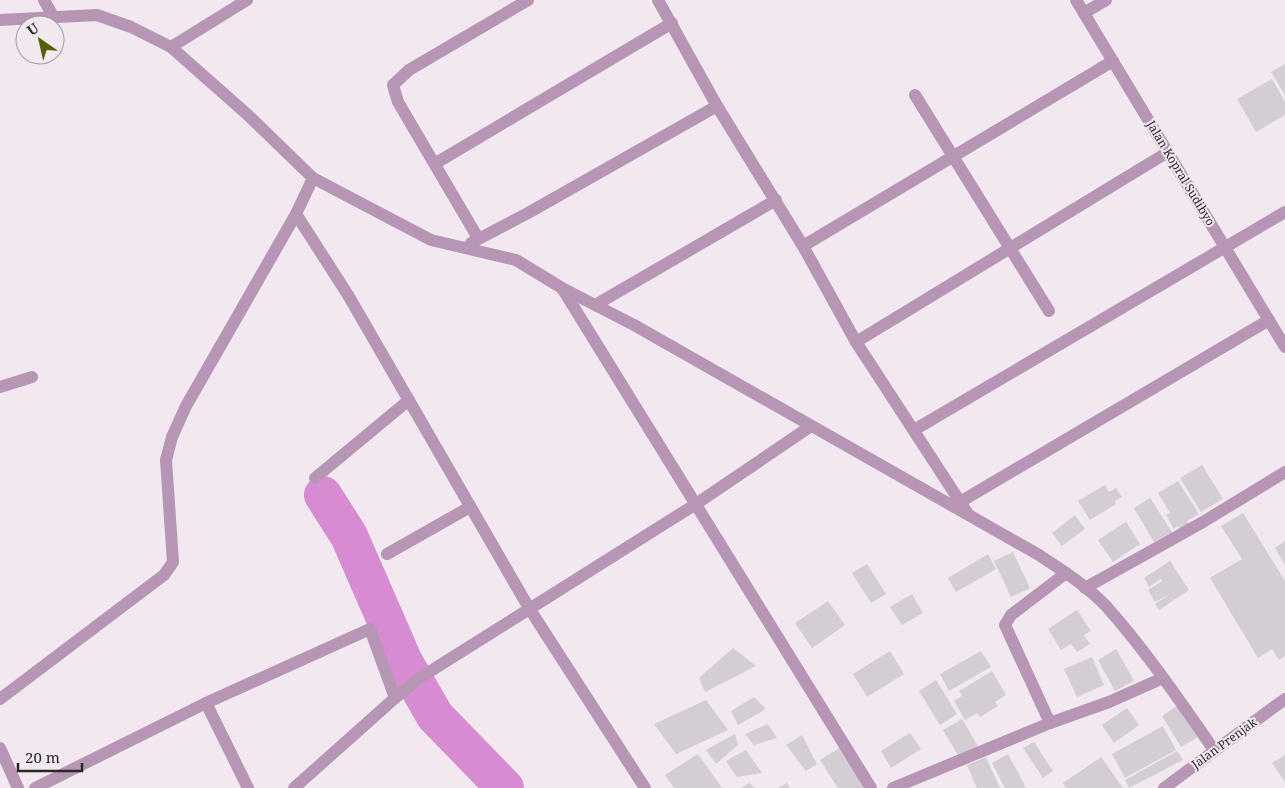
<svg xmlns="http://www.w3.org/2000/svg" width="1285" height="788" font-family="'Noto Serif',serif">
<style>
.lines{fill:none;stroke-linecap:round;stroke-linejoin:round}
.river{stroke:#d78cd2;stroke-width:38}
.building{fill:#d5cdd4}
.minor{stroke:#b795b4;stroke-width:12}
.tertiary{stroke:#b795b4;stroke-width:12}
.labels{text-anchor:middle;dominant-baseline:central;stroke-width:4;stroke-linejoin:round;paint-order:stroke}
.street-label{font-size:12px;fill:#2b282a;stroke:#f1e8f0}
</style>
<rect width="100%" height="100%" fill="#f1e8f0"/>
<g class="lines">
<path class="river" d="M 323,495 L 349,536 L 404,662 L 435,716 L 505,788"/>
</g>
<g class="building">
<path d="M 1285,64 L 1285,95 L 1271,72 Z"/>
<path d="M 1272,79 L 1285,102 L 1285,115 L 1256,132 L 1237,99 Z"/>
<path d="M 1202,465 L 1223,499 L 1201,512 L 1180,478 Z"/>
<path d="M 1178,481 L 1199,514 L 1187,521 L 1189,526 L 1182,531 L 1178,526 L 1174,529 L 1166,515 L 1170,513 L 1158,493 Z"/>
<path d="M 1105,485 L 1109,492 L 1116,488 L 1122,497 L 1115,501 L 1116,504 L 1090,520 L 1078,501 Z"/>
<path d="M 1150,498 L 1172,532 L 1154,542 L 1134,508 Z"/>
<path d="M 1243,513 L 1285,581 L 1285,656 L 1279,660 L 1272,649 L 1258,658 L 1210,578 L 1242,559 L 1221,526 Z"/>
<path d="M 1075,515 L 1085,529 L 1062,546 L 1052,533 Z"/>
<path d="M 1126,522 L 1140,544 L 1113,562 L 1098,540 Z"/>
<path d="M 1285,541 L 1285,565 L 1275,548 Z"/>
<path d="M 1013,552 L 1030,588 L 1011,597 L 994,561 Z"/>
<path d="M 988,554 L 996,569 L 956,592 L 948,578 Z"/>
<path d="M 1170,561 L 1189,590 L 1159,610 L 1155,604 L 1170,594 L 1155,602 L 1148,590 L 1162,581 L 1161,579 L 1149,587 L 1144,578 Z"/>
<path d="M 867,564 L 886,594 L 871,603 L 852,573 Z"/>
<path d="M 912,594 L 923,613 L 902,625 L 890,607 Z"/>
<path d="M 828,601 L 845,625 L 812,648 L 795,623 Z"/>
<path d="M 1077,610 L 1091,631 L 1084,635 L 1090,644 L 1077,652 L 1071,644 L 1061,650 L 1048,629 Z"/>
<path d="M 733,648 L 756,666 L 705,692 L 699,678 Z"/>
<path d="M 1116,649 L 1134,681 L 1115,691 L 1098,660 Z"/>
<path d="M 890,651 L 904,674 L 867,697 L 853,674 Z"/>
<path d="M 981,651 L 991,667 L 949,691 L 940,674 Z"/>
<path d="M 1092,657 L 1104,685 L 1077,697 L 1064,669 Z"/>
<path d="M 992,671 L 1006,695 L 995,702 L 998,706 L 980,717 L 977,713 L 965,720 L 954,701 L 962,696 L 959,691 Z"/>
<path d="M 936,680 L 957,714 L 940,725 L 919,691 Z"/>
<path d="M 754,697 L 766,709 L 738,725 L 731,711 Z"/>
<path d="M 706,700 L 728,730 L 676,754 L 654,724 Z"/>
<path d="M 1180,704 L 1199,736 L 1181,747 L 1162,716 Z"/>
<path d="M 1127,708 L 1139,725 L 1114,743 L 1102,725 Z"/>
<path d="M 962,719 L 978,746 L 959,757 L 943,730 Z"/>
<path d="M 768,724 L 777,738 L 754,745 L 745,734 Z"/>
<path d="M 1163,726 L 1176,750 L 1125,778 L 1112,754 Z"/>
<path d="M 910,733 L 921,749 L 891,768 L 881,751 Z"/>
<path d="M 735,734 L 738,745 L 716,764 L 706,750 Z"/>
<path d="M 802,735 L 817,764 L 806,771 L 786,745 Z"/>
<path d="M 1034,742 L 1053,771 L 1043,778 L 1023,748 Z"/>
<path d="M 843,746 L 869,788 L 838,788 L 820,760 Z"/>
<path d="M 746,750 L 762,773 L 737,777 L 726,761 Z"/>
<path d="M 1177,751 L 1183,760 L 1129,788 L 1125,780 Z"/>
<path d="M 698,754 L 722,788 L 674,788 L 665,775 Z"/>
<path d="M 1008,754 L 1026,788 L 1005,788 L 992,763 Z"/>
<path d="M 1285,755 L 1285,782 L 1272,763 Z"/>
<path d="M 986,757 L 1000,788 L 977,788 L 967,765 Z"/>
<path d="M 1101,757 L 1123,788 L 1066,788 L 1063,783 Z"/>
<path d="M 749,783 L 755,788 L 741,788 Z"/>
<path d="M 787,783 L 790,788 L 778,788 Z"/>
</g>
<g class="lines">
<g class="minor">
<path d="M 44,0 L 54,18"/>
<path d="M 247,0 L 171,47 L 249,116 L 313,178 L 431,240 L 516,260 L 562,288 L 634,325 L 1039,555 C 1062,570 1087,586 1106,606 C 1146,651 1180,701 1214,750"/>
<path d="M 658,0 L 717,106 L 803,246 L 856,342 L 968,514"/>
<path d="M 1076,0 L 1285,347"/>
<path d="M 1084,13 L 1106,0"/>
<path d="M 0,20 L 97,15 L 131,27 L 171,47"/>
<path d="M 915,95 L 1049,311"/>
<path d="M 436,163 L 672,23"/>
<path d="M 296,214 L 348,295 L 529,608 L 645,788"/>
<path d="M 478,238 L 398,102 L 393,85 L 409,70 L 528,0"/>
<path d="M 471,243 L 528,213 L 717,106"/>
<path d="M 803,246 L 1113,61"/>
<path d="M 562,288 L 871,788"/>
<path d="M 597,304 L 776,200"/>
<path d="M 856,342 L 1168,152"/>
<path d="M 0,387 L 32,377"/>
<path d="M 914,430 L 1285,212"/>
<path d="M 315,478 L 409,400"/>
<path d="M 960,502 L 1269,320"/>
<path d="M 387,554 L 470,507"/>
<path d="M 1085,588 L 1203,522 L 1285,472"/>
<path d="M 395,698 L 418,679 L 696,504 L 811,426"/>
<path d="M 0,699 L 164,575 L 173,562 L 166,460 L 172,437 L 186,406 L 296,214 L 313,178"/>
<path d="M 206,703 L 248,788"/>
<path d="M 1050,723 L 1005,625 L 1011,615 L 1066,573"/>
<path d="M 35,788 L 206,703 L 370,629 L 395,698 L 294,788"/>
<path d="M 893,788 L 1050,723 L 1109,702 L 1163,678"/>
</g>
<g class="tertiary">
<path d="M 0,748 L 18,788"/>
<path d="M 1164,788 L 1285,699"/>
</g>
</g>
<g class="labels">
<g class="street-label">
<text transform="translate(1181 173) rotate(59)">Jalan Kopral Sudibyo</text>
<text transform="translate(1224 743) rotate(-36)">Jalan Prenjak</text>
</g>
</g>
<g transform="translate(40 40) rotate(326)"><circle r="24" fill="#f1e8f0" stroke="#a29ba1"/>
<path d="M0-4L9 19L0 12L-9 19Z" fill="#536102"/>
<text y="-8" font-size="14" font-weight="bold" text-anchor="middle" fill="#2b282a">U</text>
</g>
<path d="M18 763v8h64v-8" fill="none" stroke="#2b282a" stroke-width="2.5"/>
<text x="25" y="763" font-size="15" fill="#2b282a" stroke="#f1e8f0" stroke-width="4" paint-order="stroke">20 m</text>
</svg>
